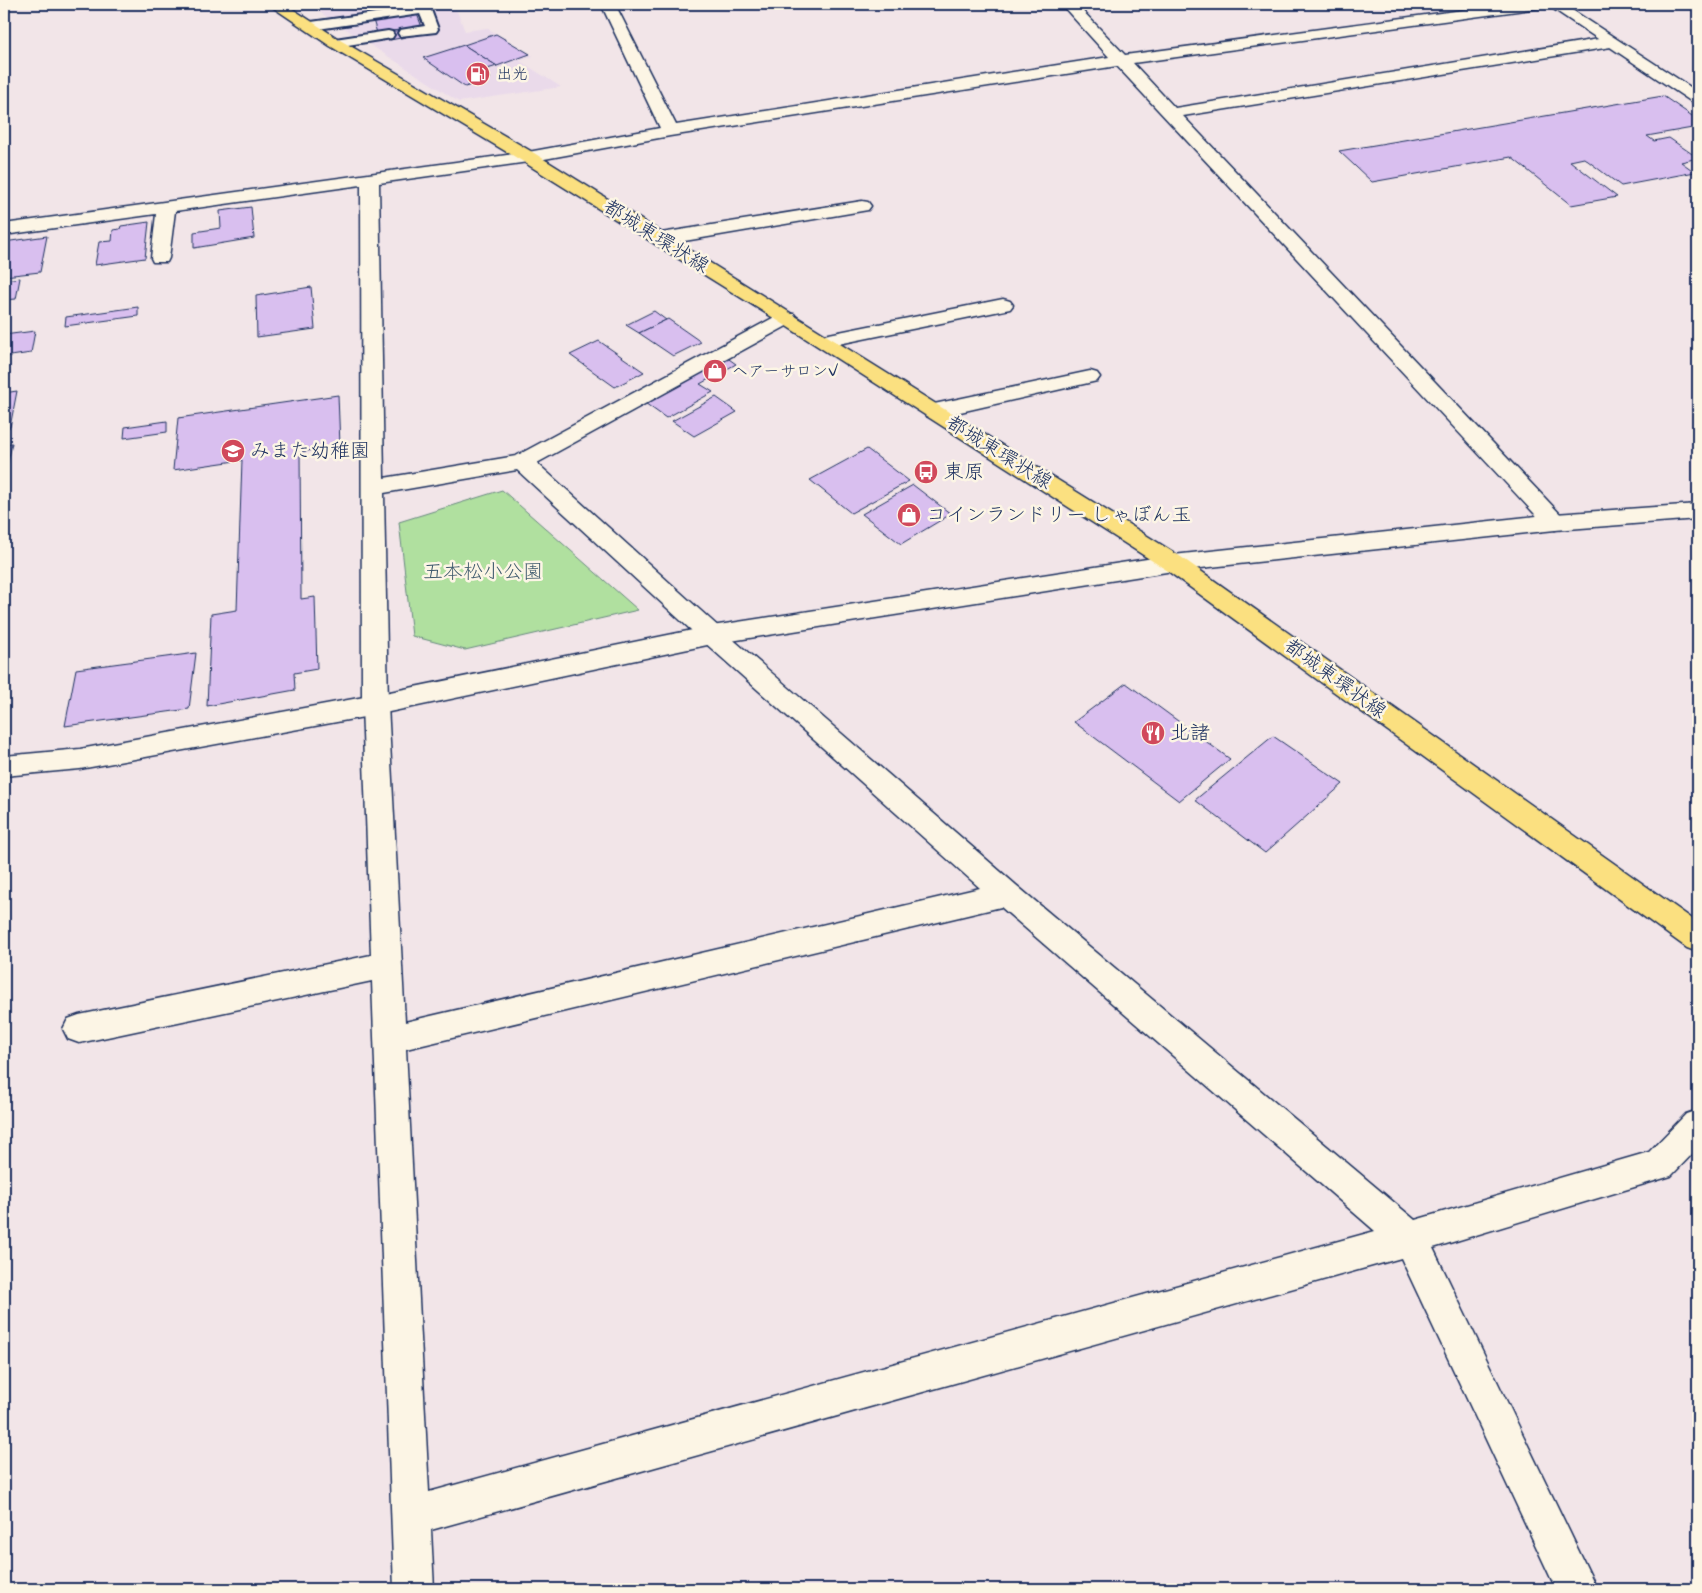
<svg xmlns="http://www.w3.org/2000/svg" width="1702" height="1593" font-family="Mynerve,'Klee One',sans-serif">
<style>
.built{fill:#eadaea}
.green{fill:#b0e09f;stroke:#66887e}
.building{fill:#d9bfef;stroke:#1b2f5e}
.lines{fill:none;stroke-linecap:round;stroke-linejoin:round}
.lane-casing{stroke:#1b2f5e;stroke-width:4}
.street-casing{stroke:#1b2f5e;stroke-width:3}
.secondary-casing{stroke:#1b2f5e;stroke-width:3}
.primary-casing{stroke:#1b2f5e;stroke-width:3}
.lane{fill:#fcf5e5;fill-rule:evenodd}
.street{fill:#fcf5e5;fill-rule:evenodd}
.secondary{fill:#fcf5e5;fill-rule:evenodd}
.primary{fill:#fbe080;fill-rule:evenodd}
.labels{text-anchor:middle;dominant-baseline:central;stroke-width:5;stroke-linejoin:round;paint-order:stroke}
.far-poi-label{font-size:16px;fill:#1b2f5e;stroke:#fcf5e5;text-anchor:start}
.street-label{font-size:20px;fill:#1b2f5e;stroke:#fcf5e5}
.poi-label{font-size:20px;fill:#1b2f5e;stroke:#fcf5e5;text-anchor:start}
.park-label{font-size:20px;fill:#405b6e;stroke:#fcf5e5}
</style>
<rect width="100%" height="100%" fill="#f2e5e8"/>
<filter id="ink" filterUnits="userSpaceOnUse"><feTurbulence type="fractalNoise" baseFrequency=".02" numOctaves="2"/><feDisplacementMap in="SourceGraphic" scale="10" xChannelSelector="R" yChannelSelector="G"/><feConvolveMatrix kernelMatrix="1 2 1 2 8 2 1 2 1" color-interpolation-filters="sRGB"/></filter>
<g filter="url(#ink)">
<path class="built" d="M 307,4 L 454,4 L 465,31 L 487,28 L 533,56 L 520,61 L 561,87 L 459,102 Z"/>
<path class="green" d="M 502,490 L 638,610 L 465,650 L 412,636 L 399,522 Z"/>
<g class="building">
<path d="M 417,14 L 422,27 L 377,33 L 373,20 Z"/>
<path d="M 403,30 L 406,37 L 390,40 L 387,32 Z"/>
<path d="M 496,34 L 530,54 L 497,66 L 464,45 Z"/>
<path d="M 464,45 L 497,66 L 481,71 L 491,78 L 465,87 L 423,58 Z"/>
<path d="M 1663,96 L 1698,120 L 1698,127 L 1647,136 L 1654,141 L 1669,138 L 1698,158 L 1681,162 L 1695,172 L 1621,186 L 1584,158 L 1570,161 L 1617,197 L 1571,205 L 1511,157 L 1372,182 L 1339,151 Z"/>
<path d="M 251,207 L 254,238 L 194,248 L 194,232 L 221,228 L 220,211 Z"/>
<path d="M 149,222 L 145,258 L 95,265 L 99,242 L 112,241 L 113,230 L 120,229 L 121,226 Z"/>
<path d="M 47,236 L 40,272 L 4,276 L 4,242 Z"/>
<path d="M 20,278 L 16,299 L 4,300 L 4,280 Z"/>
<path d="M 311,287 L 315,329 L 257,337 L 256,296 Z"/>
<path d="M 138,307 L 138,316 L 65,326 L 66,317 Z"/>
<path d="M 654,311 L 666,320 L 639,333 L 626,325 Z"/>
<path d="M 668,319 L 701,342 L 673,356 L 639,333 Z"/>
<path d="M 35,331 L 31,353 L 4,357 L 4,335 Z"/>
<path d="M 599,341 L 644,372 L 615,387 L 570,355 Z"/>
<path d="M 726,357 L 736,364 L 700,384 L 713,392 L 666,418 L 642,401 Z"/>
<path d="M 17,391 L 10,427 L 4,428 L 4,393 Z"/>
<path d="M 338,395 L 340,446 L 300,452 L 301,599 L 315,597 L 317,669 L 294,673 L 295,690 L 207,706 L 211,614 L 237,610 L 242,460 L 173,470 L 178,418 Z"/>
<path d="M 716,397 L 737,412 L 694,436 L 672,421 Z"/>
<path d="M 167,421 L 167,432 L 124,438 L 125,427 Z"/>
<path d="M 12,443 L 4,481 L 4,444 Z"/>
<path d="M 867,449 L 909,481 L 851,513 L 810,480 Z"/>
<path d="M 913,485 L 951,514 L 901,544 L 862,514 Z"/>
<path d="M 196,653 L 189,709 L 65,726 L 76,669 Z"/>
<path d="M 1126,683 L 1230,759 L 1179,801 L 1074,722 Z"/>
<path d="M 1273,736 L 1343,784 L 1265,853 L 1195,800 Z"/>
</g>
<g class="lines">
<g class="lane-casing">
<g id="lane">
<path d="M 425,6 L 431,10 L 438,29 L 436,32 L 400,36 L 398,33 L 400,30 L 425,26 L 420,14 L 311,30 L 305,26 L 311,22 Z"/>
<path d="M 388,31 L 392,32 L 394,35 L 392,38 L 335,47 L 329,43 L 335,39 Z"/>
</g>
</g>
<g class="street-casing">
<g id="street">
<path d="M 601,4 L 615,4 L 676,125 L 1109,57 L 1061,4 L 1076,4 L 1125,55 L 1508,4 L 1546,4 L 1539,8 L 1133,63 L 1175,108 L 1611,37 L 1619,42 L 1611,47 L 1183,116 L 1563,517 L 1567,522 L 1563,527 L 1555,530 L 1547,527 L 1117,66 L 670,136 L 528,162 L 379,183 L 384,478 L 516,456 L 780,314 L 794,314 L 797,318 L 794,322 L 537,463 L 721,629 L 1016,885 L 1415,1220 L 1649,1152 L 1686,1114 L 1698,1110 L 1698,1148 L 1671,1176 L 1433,1248 L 1597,1589 L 1556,1589 L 1401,1258 L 431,1530 L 434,1589 L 394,1589 L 372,981 L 79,1043 L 68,1039 L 63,1029 L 68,1019 L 79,1015 L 371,955 L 362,705 L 361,185 L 175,211 L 169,258 L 167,262 L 153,262 L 151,258 L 156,214 L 4,235 L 4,224 L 528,152 L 660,128 ZM 517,470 L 703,641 L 980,888 L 405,1022 L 388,705 L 384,493 ZM 1001,907 L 1375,1231 L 429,1492 L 406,1049 Z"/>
<path d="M 862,201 L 868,202 L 871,206 L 868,210 L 661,245 L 654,243 L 652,239 L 654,235 L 661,233 Z"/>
<path d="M 1003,299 L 1010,301 L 1013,305 L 1010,309 L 824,347 L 817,345 L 814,341 L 817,337 L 824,335 Z"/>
<path d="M 1090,371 L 1097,373 L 1100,377 L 1097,381 L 934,418 L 926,416 L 923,411 L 926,406 L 934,404 Z"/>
</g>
</g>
<g class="secondary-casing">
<g id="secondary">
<path d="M 1546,4 L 1563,4 L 1698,92 L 1698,104 L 1692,102 Z"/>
<path d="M 1698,504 L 1698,519 L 1555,530 L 1173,571 L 712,644 L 375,715 L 80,769 L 4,776 L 4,756 L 80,749 L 375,695 L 712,626 L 1173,555 L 1555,514 Z"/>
</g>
</g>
<g class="primary-casing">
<path id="primary" d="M 268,4 L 285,4 L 340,40 L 534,153 L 1181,557 L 1698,923 L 1698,952 L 1687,948 L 1165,569 L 780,322 L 522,161 L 330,46 Z"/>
</g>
<use href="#lane" class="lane"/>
<use href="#street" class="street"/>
<use href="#secondary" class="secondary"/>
<use href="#primary" class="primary"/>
</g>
</g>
<defs>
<g id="fuel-disc" transform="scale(1.25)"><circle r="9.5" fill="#d1495b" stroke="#fcf5e5"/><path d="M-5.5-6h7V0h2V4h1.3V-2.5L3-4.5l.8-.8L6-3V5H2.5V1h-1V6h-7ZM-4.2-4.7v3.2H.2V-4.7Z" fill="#fff"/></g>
<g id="shop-disc" transform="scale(1.25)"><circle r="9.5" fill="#d1495b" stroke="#fcf5e5"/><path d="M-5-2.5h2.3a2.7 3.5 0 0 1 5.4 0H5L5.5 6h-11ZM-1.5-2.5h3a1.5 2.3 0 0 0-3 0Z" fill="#fff"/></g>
<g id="school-disc" transform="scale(1.25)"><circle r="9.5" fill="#d1495b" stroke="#fcf5e5"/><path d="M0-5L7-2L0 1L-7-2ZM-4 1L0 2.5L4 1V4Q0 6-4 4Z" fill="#fff"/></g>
<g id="bus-disc" transform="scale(1.25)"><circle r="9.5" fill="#d1495b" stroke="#fcf5e5"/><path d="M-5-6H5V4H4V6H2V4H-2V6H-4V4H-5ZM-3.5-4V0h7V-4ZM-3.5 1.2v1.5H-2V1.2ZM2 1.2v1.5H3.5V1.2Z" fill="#fff"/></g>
<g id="restaurant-disc" transform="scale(1.25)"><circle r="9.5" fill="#d1495b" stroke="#fcf5e5"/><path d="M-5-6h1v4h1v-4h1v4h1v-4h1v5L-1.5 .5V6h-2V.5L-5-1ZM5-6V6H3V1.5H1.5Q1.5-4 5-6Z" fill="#fff"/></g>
</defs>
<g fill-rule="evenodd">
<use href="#fuel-disc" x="478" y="74"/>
<use href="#shop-disc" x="715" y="371"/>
<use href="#school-disc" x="233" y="451"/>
<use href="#bus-disc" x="926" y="472"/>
<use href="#shop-disc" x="909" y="515"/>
<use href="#restaurant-disc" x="1153" y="733"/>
</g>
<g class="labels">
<g class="far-poi-label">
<text x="496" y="74">出光</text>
<text x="732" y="371">ヘアーサロンV</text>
</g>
<g class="street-label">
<text transform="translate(656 237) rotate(32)">都城東環状線</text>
<text transform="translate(999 453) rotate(32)">都城東環状線</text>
<text transform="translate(1335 679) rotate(36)">都城東環状線</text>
</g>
<g class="poi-label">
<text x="250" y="451">みまた幼稚園</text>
<text x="944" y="472">東原</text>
<text x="926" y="515">コインランドリー しゃぼん玉</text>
<text x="1170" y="733">北諸</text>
</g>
<g class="park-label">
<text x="483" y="572">五本松小公園</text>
</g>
</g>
<rect width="1702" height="1593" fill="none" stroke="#fcf5e5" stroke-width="20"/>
<rect x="10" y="10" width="1682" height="1573" fill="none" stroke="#1b2f5e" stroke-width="2" filter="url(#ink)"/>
</svg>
